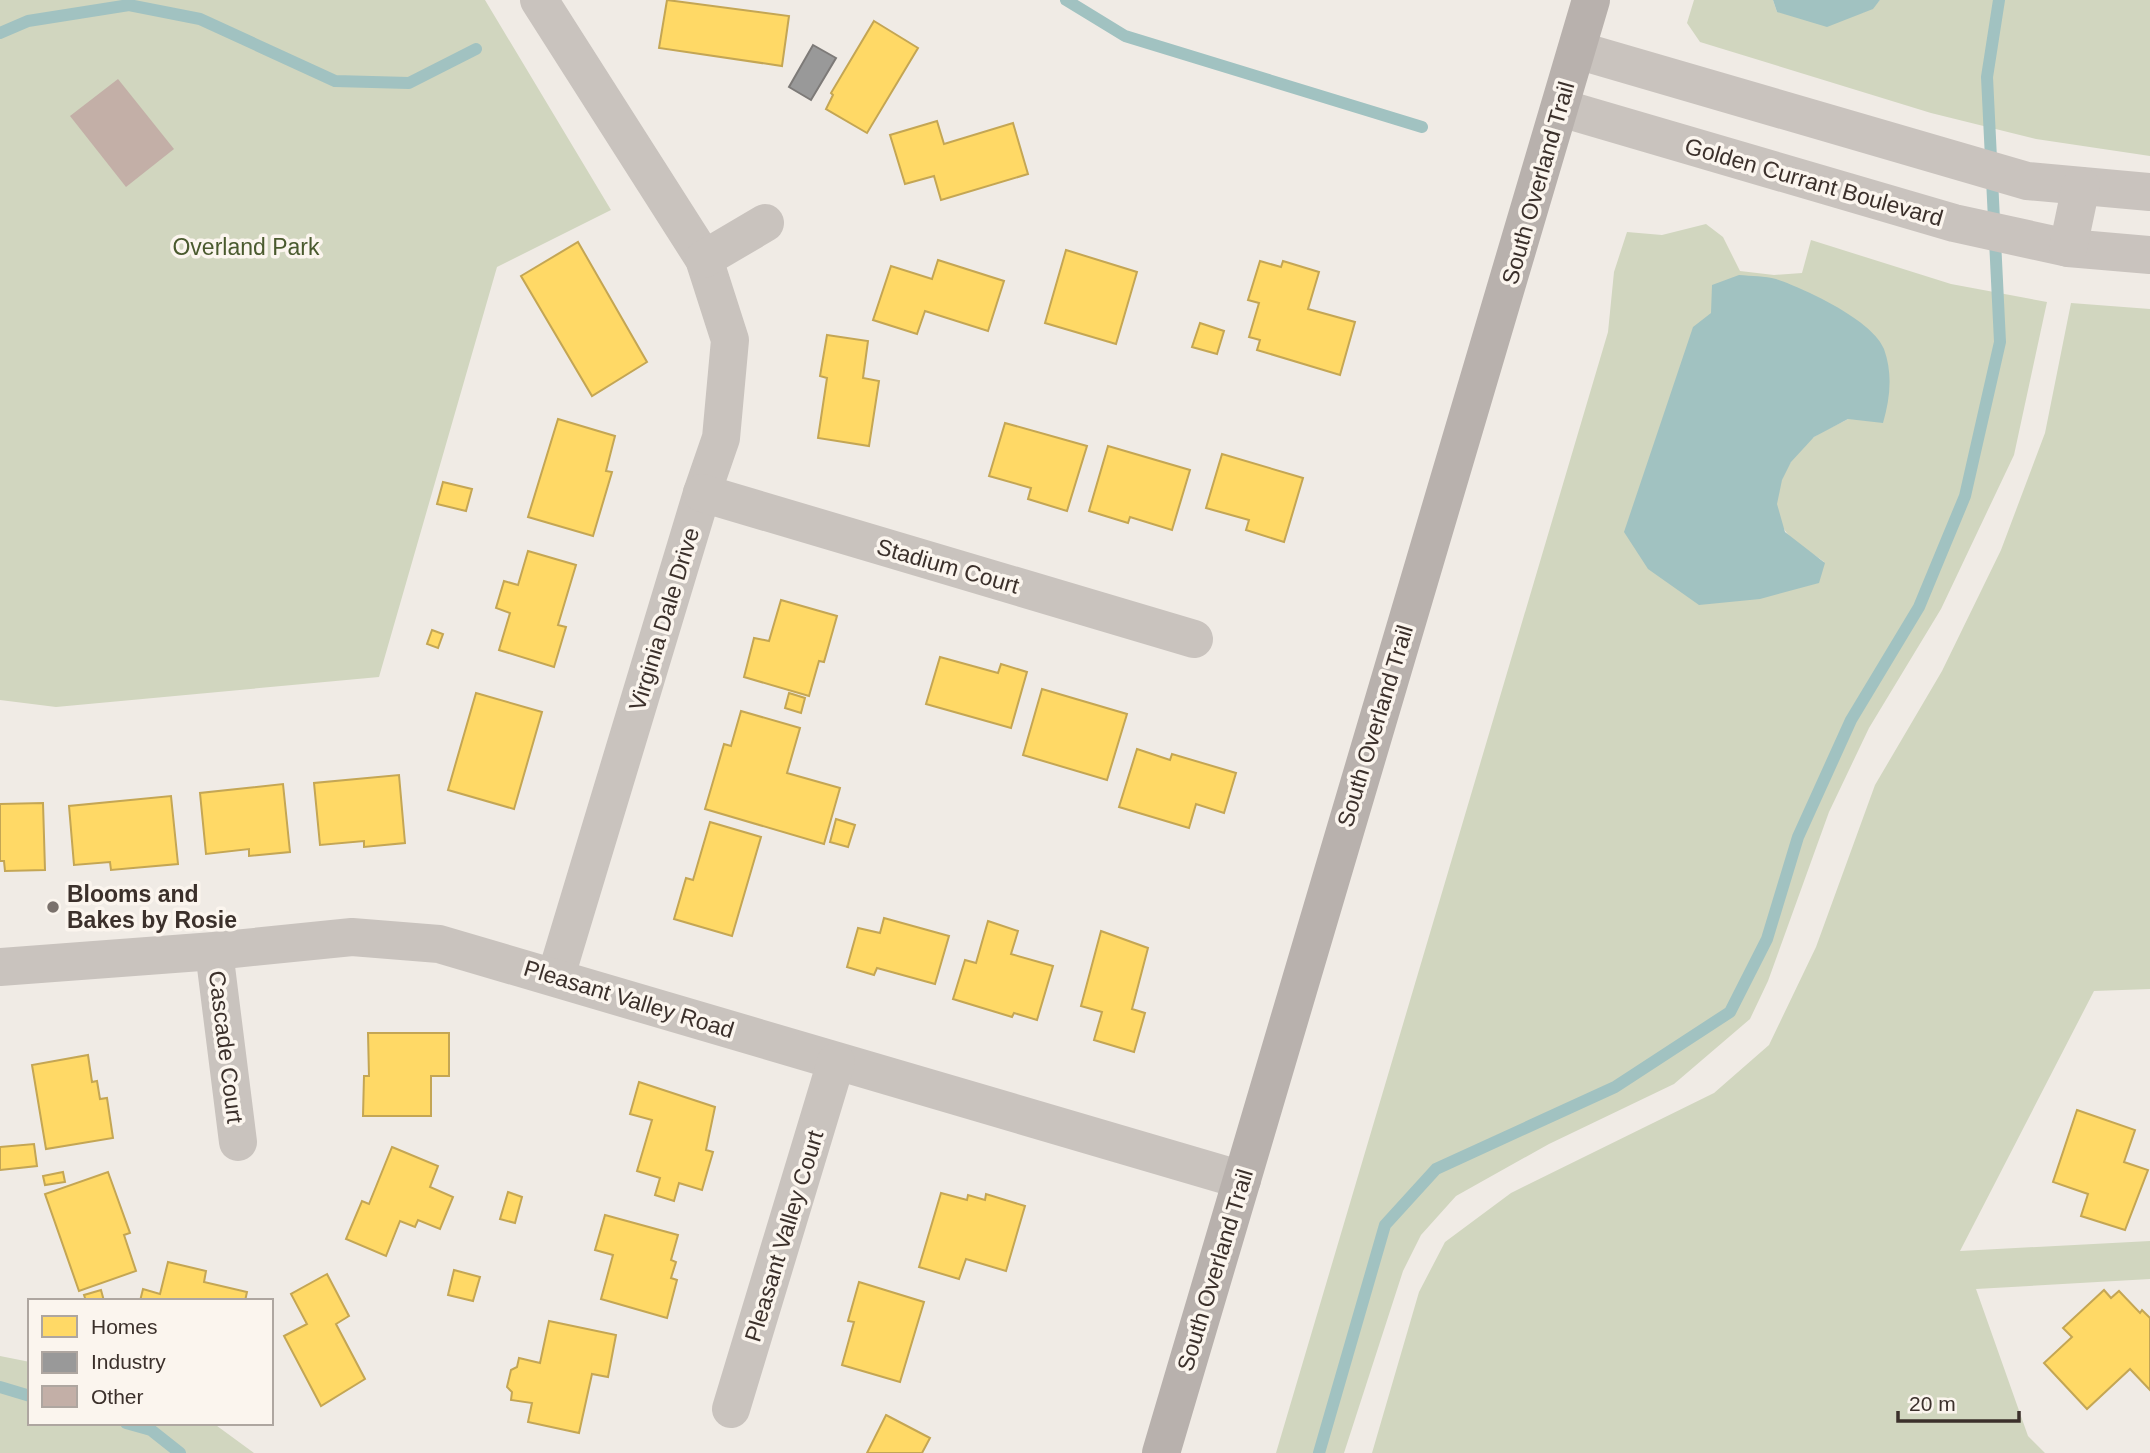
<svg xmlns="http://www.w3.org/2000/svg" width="2150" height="1453" font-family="Arial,sans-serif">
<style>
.green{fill:#d1d6bf;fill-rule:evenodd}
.water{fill:#a1c2c1}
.homes{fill:#ffd966;stroke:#c4a654;stroke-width:2}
.industry{fill:#999;stroke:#7d7a78;stroke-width:2}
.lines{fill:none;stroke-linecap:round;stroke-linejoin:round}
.stream{stroke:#a1c2c1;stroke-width:12}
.building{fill:#c3afa7}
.minor{stroke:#c9c3be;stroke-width:38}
.major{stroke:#b8b1ad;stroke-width:38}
.poi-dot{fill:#7a716c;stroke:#fbf5ee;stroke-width:2.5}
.labels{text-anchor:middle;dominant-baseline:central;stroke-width:7;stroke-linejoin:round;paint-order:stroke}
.street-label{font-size:23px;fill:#3b302b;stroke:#fbf5ee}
.park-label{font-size:23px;fill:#4a5a2e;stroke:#fbf5ee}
.poi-label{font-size:23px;font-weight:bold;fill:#3b302b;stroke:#fbf5ee;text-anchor:start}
</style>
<rect width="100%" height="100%" fill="#f0ebe5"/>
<g class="green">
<path d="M 0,0 L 485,0 L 611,210 L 497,267 L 379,677 L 56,707 L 0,700 Z"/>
<path d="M 1694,0 L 1773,0 L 1777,12 C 1807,13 1860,27 1880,0 L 2150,0 L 2150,156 L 2036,139 L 1931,113 L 1700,42 L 1687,23 Z"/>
<path d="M 1706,224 L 1723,237 L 1740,271 L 1774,275 L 1802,273 L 1811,240 L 1951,284 L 2047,302 L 2014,455 L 1941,609 L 1869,728 L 1829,812 L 1768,981 L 1750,1019 L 1674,1084 L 1549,1144 L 1456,1196 L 1421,1235 L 1403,1271 L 1344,1453 L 1276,1453 L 1608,332 L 1614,272 L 1627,232 L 1662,235 ZM 1711,313 L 1848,419 C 1837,425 1824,430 1814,437 C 1788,455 1763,502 1786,532 C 1794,544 1813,553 1824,562 L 1648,569 Z"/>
<path d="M 2071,303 L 2150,309 L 2150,989 L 2094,991 L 1960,1251 L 2150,1241 L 2150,1279 L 1976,1289 L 2028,1436 L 2045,1453 L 1372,1453 L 1419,1292 L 1445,1242 L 1511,1193 L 1714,1093 L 1769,1045 L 1816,947 L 1875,785 L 1942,671 L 2001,550 L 2045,433 Z"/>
<path d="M 0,1356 L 30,1362 L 30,1423 L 213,1423 L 254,1453 L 0,1453 Z"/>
</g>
<g class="water">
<path d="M 1773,0 L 1880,0 L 1873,9 L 1827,27 L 1777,12 Z"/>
<path d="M 1739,275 C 1751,276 1765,276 1776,279 C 1804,288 1874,321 1884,349 C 1893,374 1890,399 1883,423 L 1848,419 L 1814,437 L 1791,462 L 1782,480 L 1777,504 L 1785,532 L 1825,563 L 1819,583 L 1760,599 L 1699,605 L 1648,569 L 1624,532 L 1693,327 L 1711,313 L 1712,285 Z"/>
</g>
<g class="homes">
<path d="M 667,0 L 789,16 L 782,66 L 659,48 Z"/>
<path d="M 874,21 L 918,48 L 867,133 L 826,109 L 833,95 L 831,93 Z"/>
<path d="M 937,121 L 944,144 L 1013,123 L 1028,174 L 941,200 L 934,176 L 905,184 L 890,135 Z"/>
<path d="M 578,242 L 647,362 L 592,396 L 521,276 Z"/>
<path d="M 1066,250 L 1137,272 L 1116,344 L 1045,323 Z"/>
<path d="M 938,260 L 1004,281 L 988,331 L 925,311 L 917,334 L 873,320 L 891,266 L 932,279 Z"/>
<path d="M 1260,261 L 1281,267 L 1283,261 L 1319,272 L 1308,309 L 1355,322 L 1340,375 L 1257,350 L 1260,340 L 1249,337 L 1259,303 L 1248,300 Z"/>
<path d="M 1200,323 L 1224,331 L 1217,354 L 1192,347 Z"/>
<path d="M 827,335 L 868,341 L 863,378 L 879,381 L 869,446 L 818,438 L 827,378 L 820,376 Z"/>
<path d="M 558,419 L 615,436 L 606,471 L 612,472 L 593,536 L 528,517 Z"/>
<path d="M 1005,423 L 1087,446 L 1067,511 L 1028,499 L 1031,488 L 989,476 Z"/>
<path d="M 1108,446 L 1190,470 L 1172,530 L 1130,517 L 1128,523 L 1089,511 Z"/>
<path d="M 1222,454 L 1303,478 L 1284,542 L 1246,530 L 1249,520 L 1206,508 Z"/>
<path d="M 443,482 L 472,489 L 466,511 L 437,504 Z"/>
<path d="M 528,551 L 576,565 L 558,625 L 566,627 L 554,667 L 499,650 L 510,613 L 496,608 L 504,581 L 518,585 Z"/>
<path d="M 781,600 L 837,616 L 824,662 L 819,661 L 809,696 L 744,677 L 754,638 L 769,641 Z"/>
<path d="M 432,630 L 443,634 L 438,648 L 427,644 Z"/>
<path d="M 940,657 L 998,673 L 1001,664 L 1027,672 L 1011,728 L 926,704 Z"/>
<path d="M 1042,689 L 1127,714 L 1107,780 L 1023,755 Z"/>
<path d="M 476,693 L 542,712 L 514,809 L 448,790 Z"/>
<path d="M 789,693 L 805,698 L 801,713 L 785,708 Z"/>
<path d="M 741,711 L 800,728 L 787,773 L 840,788 L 824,844 L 705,809 L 724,744 L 731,746 Z"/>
<path d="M 1137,749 L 1170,760 L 1172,754 L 1236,773 L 1224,813 L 1196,804 L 1189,828 L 1119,807 Z"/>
<path d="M 399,775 L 405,843 L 364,847 L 364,841 L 320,845 L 314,783 Z"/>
<path d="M 283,784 L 290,852 L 249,856 L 249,849 L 206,854 L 200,793 Z"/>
<path d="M 171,796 L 178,864 L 111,870 L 110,862 L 74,865 L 69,806 Z"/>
<path d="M 43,803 L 45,870 L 5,871 L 4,861 L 0,861 L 0,804 Z"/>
<path d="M 836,819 L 855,825 L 848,847 L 830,842 Z"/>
<path d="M 710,822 L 761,837 L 732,936 L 674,919 L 686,878 L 693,880 Z"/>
<path d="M 884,918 L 949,936 L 935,984 L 877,968 L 874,975 L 847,967 L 858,928 L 880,933 Z"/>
<path d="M 988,921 L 1018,931 L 1011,954 L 1053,966 L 1037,1020 L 1014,1013 L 1012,1017 L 953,999 L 965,960 L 976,963 Z"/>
<path d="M 1101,931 L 1148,948 L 1132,1009 L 1145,1013 L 1134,1052 L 1094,1040 L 1102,1012 L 1081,1006 Z"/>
<path d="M 368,1033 L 449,1033 L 449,1076 L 431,1076 L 431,1116 L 363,1116 L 364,1076 L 369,1076 Z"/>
<path d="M 88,1055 L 92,1082 L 97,1081 L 100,1099 L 107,1098 L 113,1138 L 46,1149 L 32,1065 Z"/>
<path d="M 639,1082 L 715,1107 L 706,1150 L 713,1152 L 702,1190 L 679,1183 L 674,1201 L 655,1195 L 660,1178 L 637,1171 L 652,1120 L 630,1114 Z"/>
<path d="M 2077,1110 L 2135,1130 L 2124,1162 L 2148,1170 L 2125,1230 L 2081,1216 L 2088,1194 L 2053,1182 Z"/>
<path d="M 34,1144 L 37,1166 L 0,1170 L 0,1147 Z"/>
<path d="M 392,1147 L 438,1166 L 430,1187 L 453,1197 L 440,1229 L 418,1220 L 415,1227 L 400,1221 L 386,1256 L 346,1239 L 362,1201 L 369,1204 Z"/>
<path d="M 63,1172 L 65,1182 L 45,1185 L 43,1176 Z"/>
<path d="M 108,1172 L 130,1233 L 124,1235 L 136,1271 L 79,1291 L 45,1194 Z"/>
<path d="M 508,1192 L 522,1197 L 515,1223 L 500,1219 Z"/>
<path d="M 941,1193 L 967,1200 L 968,1195 L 985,1200 L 986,1194 L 1025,1206 L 1006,1271 L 966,1259 L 959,1279 L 919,1267 Z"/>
<path d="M 605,1215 L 678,1235 L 671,1260 L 676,1262 L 671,1278 L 677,1280 L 667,1318 L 601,1299 L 613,1255 L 595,1250 Z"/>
<path d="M 168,1262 L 206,1271 L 204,1282 L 247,1292 L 245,1301 L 140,1301 L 143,1289 L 160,1294 Z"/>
<path d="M 454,1270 L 480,1277 L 473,1301 L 448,1295 Z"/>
<path d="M 327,1274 L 349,1316 L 336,1324 L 365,1379 L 321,1406 L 284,1336 L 307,1324 L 291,1294 Z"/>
<path d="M 859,1282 L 924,1302 L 900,1382 L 842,1365 L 854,1322 L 848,1321 Z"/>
<path d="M 101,1290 L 104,1301 L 86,1301 L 84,1295 Z"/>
<path d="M 2104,1290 L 2111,1298 L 2119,1291 L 2140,1313 L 2142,1310 L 2150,1318 L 2150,1390 L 2130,1369 L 2087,1409 L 2044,1363 L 2072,1337 L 2063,1328 Z"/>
<path d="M 549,1321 L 616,1335 L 608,1377 L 592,1374 L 579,1433 L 528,1422 L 532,1403 L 511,1400 L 512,1392 L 507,1387 L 511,1370 L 517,1367 L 519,1358 L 540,1363 Z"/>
<path d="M 886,1415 L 930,1438 L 922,1453 L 867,1453 Z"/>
</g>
<path class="industry" d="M 813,45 L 836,58 L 811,100 L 789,87 Z"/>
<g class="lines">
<g class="stream">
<path d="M 1066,0 L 1125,36 L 1422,127"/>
<path d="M 0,33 L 28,21 L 129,5 L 200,19 L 335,81 L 409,83 L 476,49"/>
<path d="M 0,1387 L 30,1396"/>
<path d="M 126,1423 L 151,1430 L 180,1453"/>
<path d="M 1319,1453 L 1385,1225 L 1436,1169 L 1615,1087 L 1730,1012 L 1767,939 L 1798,837 L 1851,720 L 1919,607 L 1965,496 L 2000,342 L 1987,77 L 1999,0"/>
</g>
</g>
<path class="building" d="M 118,79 L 174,149 L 126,187 L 70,116 Z"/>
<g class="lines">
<g class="minor">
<path d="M 539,0 L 704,259 L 730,340 L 721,438 L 702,493 L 556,976"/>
<path d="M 1577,50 L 2027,181 L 2150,192"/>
<path d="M 1561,108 L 1954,223 L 2068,248 L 2150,255"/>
<path d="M 2068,248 L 2081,186"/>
<path d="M 704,259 L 765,223"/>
<path d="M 702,493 L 1194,639"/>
<path d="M 214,951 L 238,1142"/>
<path d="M 0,967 L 214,951 L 352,937 L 439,944 L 1242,1180"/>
<path d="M 731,1409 L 836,1062"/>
</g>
<path class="major" d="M 1161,1453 L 1591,0"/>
</g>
<circle class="poi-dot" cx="53" cy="907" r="7"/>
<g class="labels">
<g class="street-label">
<text transform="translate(1814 182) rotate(16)">Golden Currant Boulevard</text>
<text transform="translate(1538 183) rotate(-74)">South Overland Trail</text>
<text transform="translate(948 566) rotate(16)">Stadium Court</text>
<text transform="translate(664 619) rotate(-73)">Virginia Dale Drive</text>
<text transform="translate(1375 726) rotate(-73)">South Overland Trail</text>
<text transform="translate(629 999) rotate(17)">Pleasant Valley Road</text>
<text transform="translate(226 1047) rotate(83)">Cascade Court</text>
<text transform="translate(784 1236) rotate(-73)">Pleasant Valley Court</text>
<text transform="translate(1215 1270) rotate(-73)">South Overland Trail</text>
</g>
<g class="park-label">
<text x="246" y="247">Overland Park</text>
</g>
<g class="poi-label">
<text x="67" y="894">Blooms and<tspan x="67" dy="26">Bakes by Rosie</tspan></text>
</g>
</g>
<rect x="28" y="1299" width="245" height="126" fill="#fbf5ee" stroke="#aea6a0" stroke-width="2"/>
<rect x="42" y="1316" width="35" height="21" fill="#ffd966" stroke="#aea6a0" stroke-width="2"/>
<text x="91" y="1334" font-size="21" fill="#3b302b">Homes</text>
<rect x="42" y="1352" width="35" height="21" fill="#999999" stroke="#aea6a0" stroke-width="2"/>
<text x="91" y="1369" font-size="21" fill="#3b302b">Industry</text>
<rect x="42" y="1386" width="35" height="21" fill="#c3afa7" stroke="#aea6a0" stroke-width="2"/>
<text x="91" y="1404" font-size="21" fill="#3b302b">Other</text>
<path d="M1898 1411v10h121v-10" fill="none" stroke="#3b302b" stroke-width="3.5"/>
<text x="1909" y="1411" font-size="21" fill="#3b302b" stroke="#fbf5ee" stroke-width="5" paint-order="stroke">20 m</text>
</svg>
